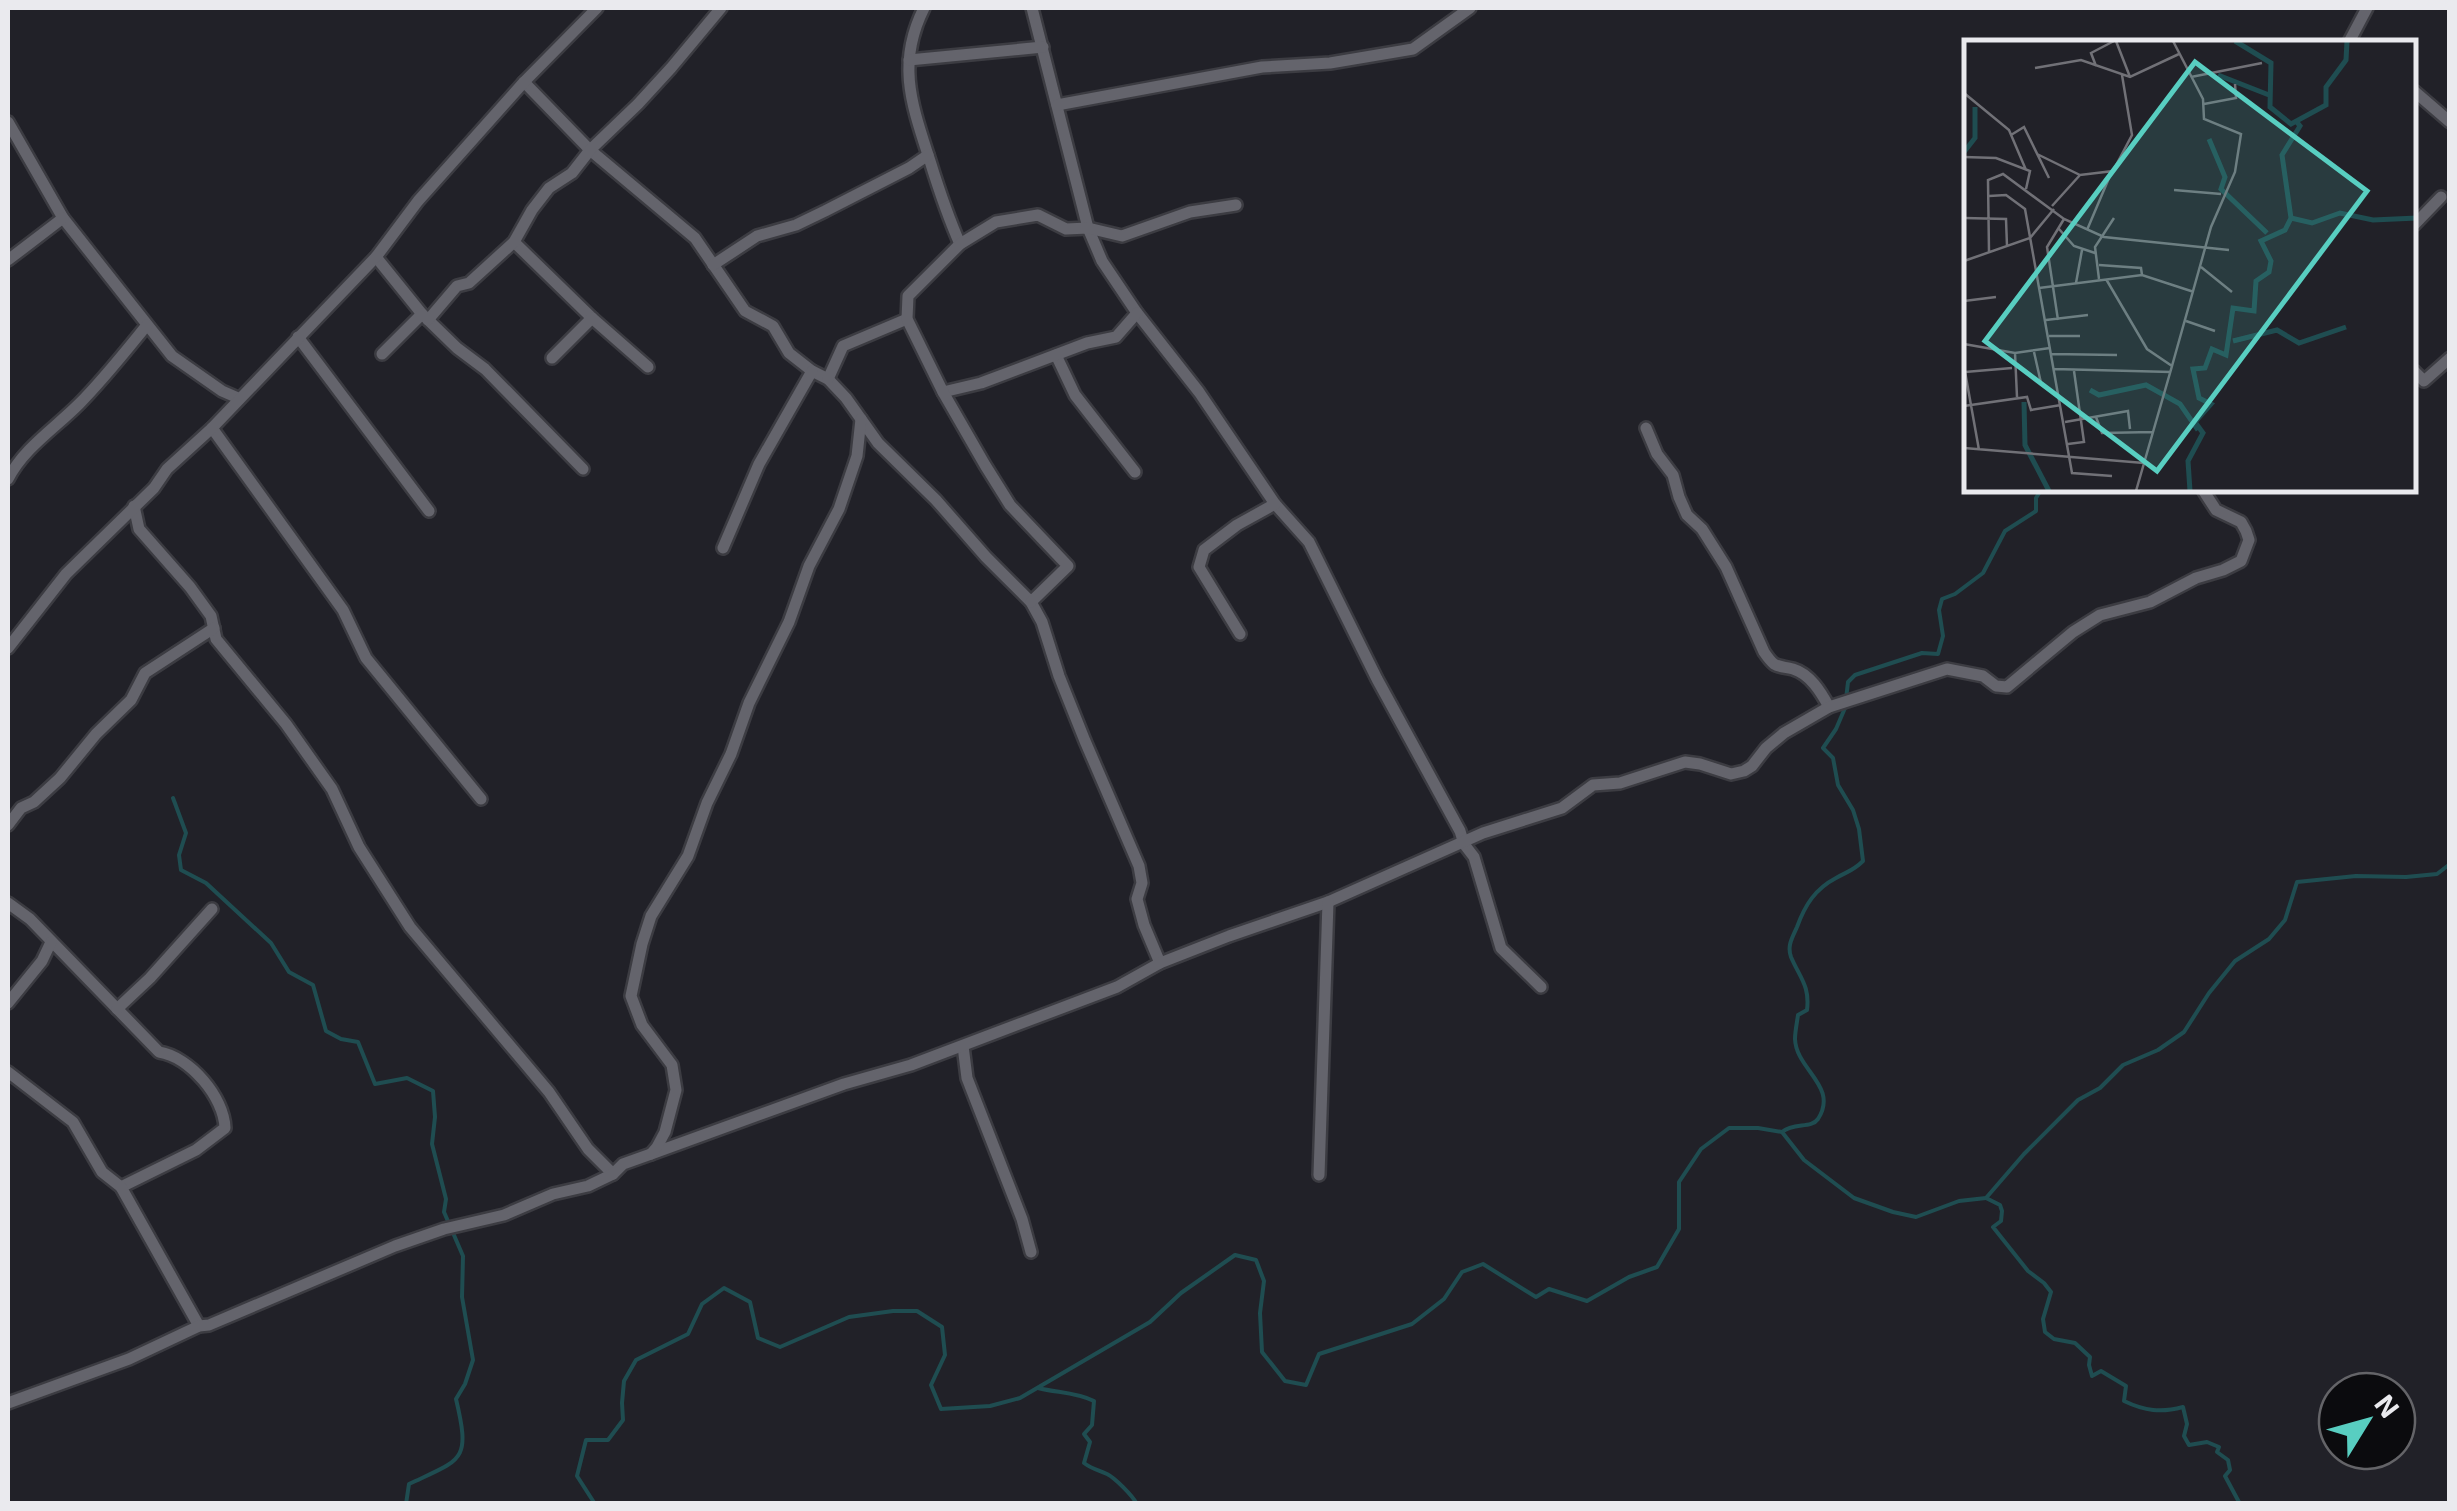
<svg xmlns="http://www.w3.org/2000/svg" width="2457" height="1511" font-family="'Exo 2',sans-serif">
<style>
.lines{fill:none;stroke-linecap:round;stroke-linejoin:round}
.stream{stroke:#1f4d51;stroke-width:4}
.street-casing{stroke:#3c3c42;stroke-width:16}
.street{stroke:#64646c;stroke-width:11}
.inset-river{fill:none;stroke:#1f4d51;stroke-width:5}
.inset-road{fill:none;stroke:#717177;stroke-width:2.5}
.view{fill:#58cec1;fill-opacity:0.15;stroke:#58cec1;stroke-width:5}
.inset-edge{fill:none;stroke:#eaeaee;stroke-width:5}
</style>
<rect width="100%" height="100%" fill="#212128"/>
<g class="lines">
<g class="stream">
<path d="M 173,798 L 186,833 L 179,855 L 181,870 L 206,883 L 271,943 L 289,972 L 313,985 L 326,1031 L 341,1039 L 358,1042 L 375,1084 L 407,1078 L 433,1091 L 435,1117 L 432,1144 L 446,1199 L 444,1212 L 463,1256 L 462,1297 L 473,1360 L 465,1384 L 456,1399 C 471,1462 462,1459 409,1484 L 406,1504"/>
<path d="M 1782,1132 C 1794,1122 1811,1129 1818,1119 C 1839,1086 1796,1070 1795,1039 C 1795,1032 1797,1022 1798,1015 L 1807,1010 C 1810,986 1800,978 1791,957 C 1787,946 1792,938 1797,927 C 1805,905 1815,889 1836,878 C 1848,871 1853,871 1863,861 L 1859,829 L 1853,810 L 1838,785 L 1833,758 L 1823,748 L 1836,729 L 1845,708 L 1848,682 L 1855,675 L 1922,653 L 1938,654 L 1943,636 L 1939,610 L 1942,599 L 1955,594 L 1983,573 L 2005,531 L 2036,511 L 2036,498 L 2041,490"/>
<path d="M 1986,1198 L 2000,1205 L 2002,1211 L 2001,1221 L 1993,1227 L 2028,1271 L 2044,1283 L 2051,1292 L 2043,1319 L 2045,1332 L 2054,1339 L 2075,1343 L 2090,1357 L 2089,1365 L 2092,1376 L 2101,1371 L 2126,1386 L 2124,1401 C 2145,1411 2161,1413 2183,1407 L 2187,1424 L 2184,1436 L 2189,1445 L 2207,1442 L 2219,1447 L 2217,1452 L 2228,1460 L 2230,1470 L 2225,1476 L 2240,1504"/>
<path d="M 1038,1388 C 1058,1393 1075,1392 1094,1401 L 1092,1425 L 1084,1434 L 1090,1442 L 1084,1463 C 1092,1469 1098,1470 1107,1474 C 1115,1478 1132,1495 1137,1504"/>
<path d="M 595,1504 L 577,1476 L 586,1440 L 608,1440 L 623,1420 L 622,1403 L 624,1381 L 636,1360 L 688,1334 L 702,1304 L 724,1288 L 750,1302 L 758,1338 L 780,1347 L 849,1317 L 893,1311 L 917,1311 L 942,1327 L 945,1355 L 931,1385 L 941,1409 L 990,1406 L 1020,1398 L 1150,1322 L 1181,1293 L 1235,1255 L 1256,1260 L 1264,1281 L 1260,1313 L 1262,1352 L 1285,1381 L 1306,1385 L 1319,1354 L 1412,1324 L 1444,1299 L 1462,1272 L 1483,1264 L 1536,1297 L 1549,1289 L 1587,1301 L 1629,1277 L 1657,1267 L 1679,1229 L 1679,1182 L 1701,1149 L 1729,1128 L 1758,1128 L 1782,1132 L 1804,1160 L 1854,1198 L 1893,1212 L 1916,1217 L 1959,1201 L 1986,1198 L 2024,1154 L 2078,1100 L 2100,1088 L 2123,1065 L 2158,1050 L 2184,1032 L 2209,993 L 2235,961 L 2269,939 L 2285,920 L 2297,882 L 2356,876 L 2406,877 L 2437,874 L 2450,864"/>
</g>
<g class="street-casing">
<g id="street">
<path d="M 924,8 C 896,64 912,105 930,161 C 939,190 948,217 960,244"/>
<path d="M 1032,8 L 1088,228 L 1102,261 L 1137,313 L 1199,392 L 1275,504 L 1309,542 L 1377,679 L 1460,831 L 1464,844 L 1474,857 L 1501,948 L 1541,987"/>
<path d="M 2349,42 L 2367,8"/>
<path d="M 909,60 L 1043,47"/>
<path d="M 524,82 L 590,150 L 695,238 L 745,311 L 773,326 L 789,353 L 812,371 L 828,379 L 846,398 L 878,443 L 936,500 L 986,557 L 1031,602 L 1042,622 L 1059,676 L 1085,741 L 1139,866 L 1142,883 L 1137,899 L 1144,925 L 1160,963"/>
<path d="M 2414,91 L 2450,122"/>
<path d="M 1057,105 L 1262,67 L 1330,63 L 1413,49 L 1470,8"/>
<path d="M 8,122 L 63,218 L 172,356 L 222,391 L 238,398"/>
<path d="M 2414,225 L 2441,197"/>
<path d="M 514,242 L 592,318 L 648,367"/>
<path d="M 376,257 L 422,314 L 457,348 L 485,369 L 583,469"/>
<path d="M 8,260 L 63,218"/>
<path d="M 713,265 L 757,236 L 796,225 L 825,211 L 909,168 L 928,155"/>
<path d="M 428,320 L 457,286 L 469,283 L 514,242 L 532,210 L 549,188 L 572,173 L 590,150 L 638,104 L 671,68 L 721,8"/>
<path d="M 298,337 L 429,511"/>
<path d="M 382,354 L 422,314"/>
<path d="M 1056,355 L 1075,395 L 1135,472"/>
<path d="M 552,358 L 592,318"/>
<path d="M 2414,371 L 2424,381 L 2450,358"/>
<path d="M 828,379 L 843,346 L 907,319"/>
<path d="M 943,392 L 981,383 L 1087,343 L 1116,337 L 1137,313"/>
<path d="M 212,428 L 343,610 L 366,658 L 481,799"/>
<path d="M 1646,428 L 1657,454 L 1673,475 L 1679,497 L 1687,515 L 1702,529 L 1726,567 L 1764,652 C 1775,668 1775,665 1793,669 C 1810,674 1821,692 1829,707"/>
<path d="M 8,479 C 24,448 54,429 79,404 C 103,380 125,352 147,325"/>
<path d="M 134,506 L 139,529 L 190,587 L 211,616 L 216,639 L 286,724 L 332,789 L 359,847 L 410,927 L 549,1092 L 588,1149 L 613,1174"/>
<path d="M 723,548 L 759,464 L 812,371"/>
<path d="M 1031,602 L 1068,566 L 1010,505 L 985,465 L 943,392 L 907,319 L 908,296 L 960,244 L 996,222 L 1038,215 L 1066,229 L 1088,228 L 1122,236 L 1190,212 L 1236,205"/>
<path d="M 1240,634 L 1199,567 L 1204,550 L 1237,525 L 1275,504"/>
<path d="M 8,648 L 66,574 L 154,488 L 167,469 L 212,428 L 376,257 L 418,201 L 524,82 L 597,8"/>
<path d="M 8,825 L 21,808 L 34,802 L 60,778 L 96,734 L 131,700 L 145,673 L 214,628"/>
<path d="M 8,903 L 30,919 L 159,1052 C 190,1057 224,1097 225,1128 L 196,1150 L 121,1187"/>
<path d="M 8,1003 L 42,961 L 51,942"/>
<path d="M 117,1009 L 150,978 L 212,909"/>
<path d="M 963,1046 L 967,1078 L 1022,1219 L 1031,1252"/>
<path d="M 8,1072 L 73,1122 L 102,1172 L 121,1187 L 199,1326"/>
<path d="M 651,1154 L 844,1084 L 911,1065 L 1117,987 L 1160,963 L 1229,936 L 1328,902 L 1483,833 L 1562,808 L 1593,785 L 1620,783 L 1685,762 L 1700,764 L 1731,774 L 1744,771 L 1752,766 L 1766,748 L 1784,733 L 1829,707 L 1947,669 L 1983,676 L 1996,686 L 2007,687 L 2073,632 L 2100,615 L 2150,602 L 2196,578 L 2223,570 L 2241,561 L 2249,540 L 2246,531 L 2241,522 L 2216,510 L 2203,490"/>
<path d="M 1319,1175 L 1328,902"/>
<path d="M 8,1403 L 129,1359 L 199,1326 L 209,1325 L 395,1246 L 444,1229 L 504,1215 L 553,1194 L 588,1186 L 613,1174 L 623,1164 L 651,1154 L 657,1147 L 665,1132 L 676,1090 L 672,1065 L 642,1025 L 631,996 L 642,944 L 651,916 L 688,856 L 707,803 L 731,754 L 749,703 L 789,622 L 809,566 L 839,509 L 857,456 L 861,419"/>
</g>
</g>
<use href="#street" class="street"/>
</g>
<g transform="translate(1964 40)">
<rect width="452" height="452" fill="#212128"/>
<path class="inset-river" d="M 271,1 L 307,23 L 306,67 L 327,84 L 362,65 L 362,47 L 382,20 L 383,1M 254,35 L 305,55M 245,99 L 261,137 L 257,149 L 303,193M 0,112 L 11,98 L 11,67M 327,178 L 348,183 L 376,173 L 409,180 L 453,178M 269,301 L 313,290 L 335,303 L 382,287M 126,350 L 135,355 L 182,345 L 216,364 L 234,390M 60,362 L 61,405 L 85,451M 226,451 L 224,421 L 239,393 L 231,382 L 247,364 L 235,358 L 229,329 L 241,328 L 248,309 L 262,315 L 269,268 L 290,271 L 292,241 L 305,232 L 307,221 L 297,201 L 321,190 L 327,178 L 318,115 L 336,86 L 332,81"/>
<path class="inset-road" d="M 152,1 L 166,37M 132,26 L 127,13 L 150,1M 71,28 L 117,20 L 166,37 L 215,14M 227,37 L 298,23M 0,53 L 45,90 L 62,130M 240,64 L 272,58 L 271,44M 47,95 L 60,87 L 85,138M 73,114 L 116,135 L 149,131 L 168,95 L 158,35M 0,117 L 32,118 L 66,131 L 62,149M 210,150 L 257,154M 25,156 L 42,155 L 61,169 L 108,433 L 148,436M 88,166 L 116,135M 0,178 L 42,179 L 43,206M 95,189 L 110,206 L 131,213M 123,190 L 148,131M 25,212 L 24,140 L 39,134 L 100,179 L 140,197 L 265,210M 0,221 L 66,198 L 90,169M 135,225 L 177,228 L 178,235M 237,227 L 268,252M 135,239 L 131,207 L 150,178M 142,239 L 183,309 L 208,326 L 172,451M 112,243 L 118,210M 75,248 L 178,235 L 230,252M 0,261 L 32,257M 82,280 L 124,275M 94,280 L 83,207 L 100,179M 222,281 L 251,291M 85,296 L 116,296M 0,304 L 51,313 L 86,308M 70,312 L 77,343M 51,313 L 53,357M 87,314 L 153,315M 0,326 L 15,410M 208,326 L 247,187 L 271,132 L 277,94 L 240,79 L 239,59 L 209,1M 90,329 L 207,332M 1,332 L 48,328M 0,366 L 63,357 L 67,370 L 97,365M 132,377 L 138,393 L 189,392M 101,382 L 164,371 L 166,389M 104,404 L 120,402 L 110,331M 0,408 L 180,423"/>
<path class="view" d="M 231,22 L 403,151 L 193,431 L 21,301 Z"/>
<rect width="452" height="452" class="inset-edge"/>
</g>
<rect width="2457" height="1511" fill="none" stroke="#eaeaee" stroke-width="20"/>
<g transform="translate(2367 1421) rotate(53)"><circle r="48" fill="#0b0b0e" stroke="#646468" stroke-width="2.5"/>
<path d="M0-8L18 38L0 25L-18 38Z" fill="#58cec1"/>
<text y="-15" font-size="28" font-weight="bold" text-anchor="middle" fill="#eaeaee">N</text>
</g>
</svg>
